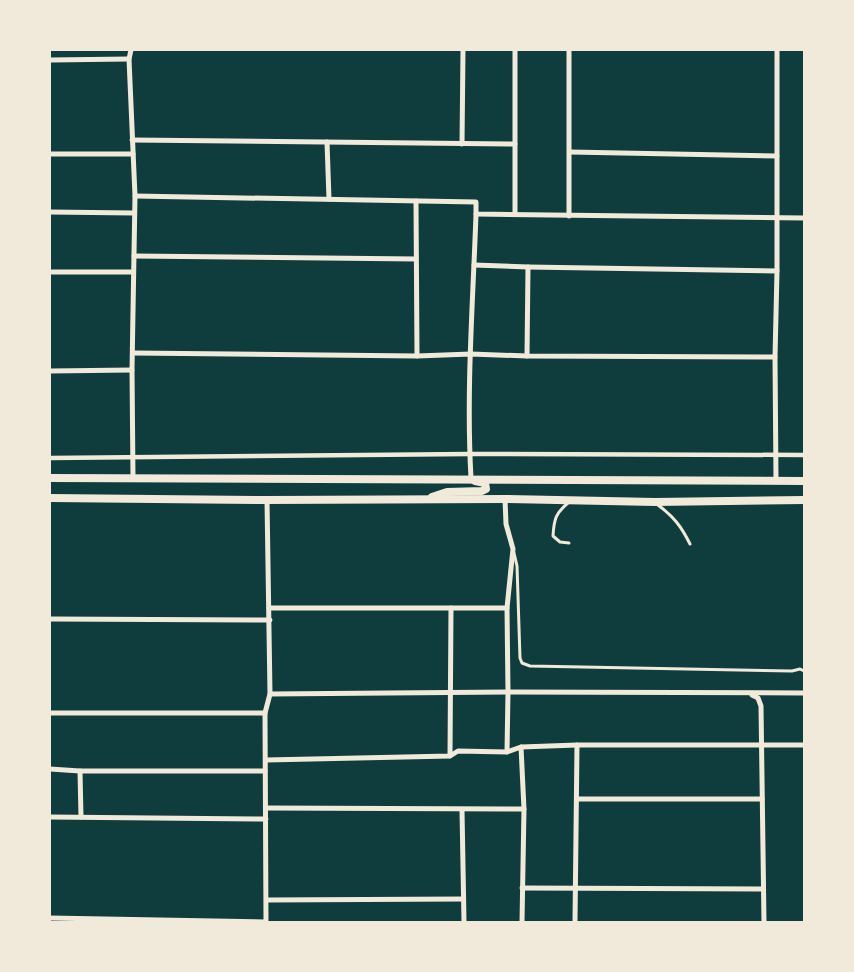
<svg xmlns="http://www.w3.org/2000/svg" width="854" height="972" font-family="Poppins,sans-serif">
<style>
.lines{fill:none;stroke-linecap:round;stroke-linejoin:round}
.service{stroke:#f1e9da;stroke-width:3}
.pedestrian{stroke:#f1e9da;stroke-width:4.5}
.minor{stroke:#f1e9da;stroke-width:5}
.secondary{stroke:#f1e9da;stroke-width:8}
</style>
<rect width="100%" height="100%" fill="#0f3d3e"/>
<g class="lines">
<g class="service">
<path d="M 658,505 C 674,517 681,526 690,544"/>
<path d="M 569,543 L 560,542 L 553,536 C 554,518 556,513 569,502"/>
<path d="M 514,553 L 517,566 L 520,658 L 522,663 L 530,666 L 792,671 L 800,669 L 804,671"/>
</g>
<path class="pedestrian" d="M 50,458 L 470,454 L 804,455"/>
<g class="minor">
<path d="M 131,50 L 129,59 L 135,196 L 132,370 L 133,478"/>
<path d="M 50,60 L 129,59"/>
<path d="M 132,140 L 515,144"/>
<path d="M 327,142 L 329,199"/>
<path d="M 462,144 L 463,50"/>
<path d="M 570,152 L 777,156"/>
<path d="M 50,154 L 133,154"/>
<path d="M 135,196 L 476,202 L 476,214 L 804,218"/>
<path d="M 416,201 L 417,356"/>
<path d="M 50,212 L 134,213"/>
<path d="M 515,214 L 515,50"/>
<path d="M 569,216 L 569,50"/>
<path d="M 134,256 L 416,259"/>
<path d="M 474,265 L 528,267 L 777,271"/>
<path d="M 50,272 L 133,272"/>
<path d="M 133,353 L 417,356 L 471,354 L 527,356 L 775,357"/>
<path d="M 527,356 L 528,267"/>
<path d="M 50,371 L 132,370"/>
<path d="M 471,478 C 466,390 473,302 476,214"/>
<path d="M 776,481 L 775,357 L 777,271 L 777,50"/>
<path d="M 505,499 L 506,524 L 513,549 L 507,608 L 508,692 L 507,752"/>
<path d="M 269,608 L 507,608"/>
<path d="M 50,619 L 270,620"/>
<path d="M 270,694 L 508,692 L 804,693"/>
<path d="M 752,695 L 758,698 L 761,706 L 764,922"/>
<path d="M 50,713 L 265,713"/>
<path d="M 521,747 L 524,809 L 522,922"/>
<path d="M 450,756 L 451,608"/>
<path d="M 266,760 L 450,756 L 458,751 L 507,752 L 521,747 L 577,745 L 804,745"/>
<path d="M 50,769 L 80,771 L 265,771"/>
<path d="M 80,771 L 81,817"/>
<path d="M 577,799 L 762,799"/>
<path d="M 266,808 L 524,809"/>
<path d="M 462,810 L 464,922"/>
<path d="M 50,817 L 266,819"/>
<path d="M 522,888 L 763,889"/>
<path d="M 267,900 L 463,899"/>
<path d="M 50,918 L 266,922"/>
<path d="M 266,922 L 265,713 L 270,694 L 267,500"/>
<path d="M 575,922 L 577,745"/>
</g>
<g class="secondary">
<path d="M 50,478 L 804,481"/>
<path d="M 432,497 L 447,492 L 482,491 L 486,489 L 485,483 L 475,481"/>
<path d="M 50,498 L 267,500 L 505,499 L 655,502 L 804,500"/>
</g>
</g>
<rect width="854" height="972" fill="none" stroke="#f1e9da" stroke-width="102"/>
</svg>
